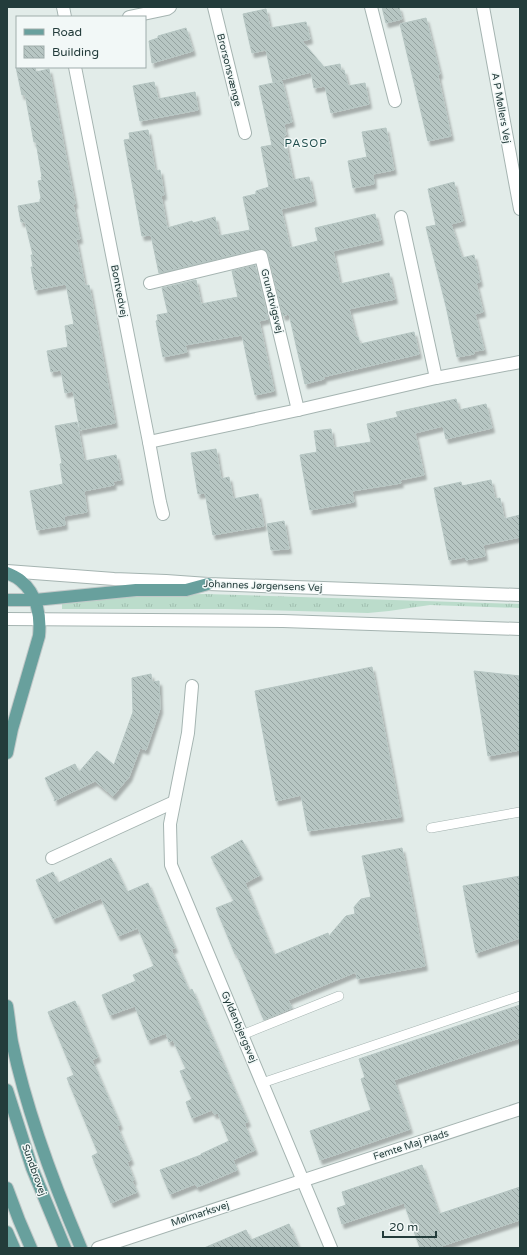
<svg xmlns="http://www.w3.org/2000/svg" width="527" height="1255" font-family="'Varela Round',sans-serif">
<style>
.grass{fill:url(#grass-tufts)}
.building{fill:url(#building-back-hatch);stroke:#b5c5c2;filter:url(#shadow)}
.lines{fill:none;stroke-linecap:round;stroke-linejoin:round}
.service-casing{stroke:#a5b4b1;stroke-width:10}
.minor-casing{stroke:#a5b4b1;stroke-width:14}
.tertiary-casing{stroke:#a5b4b1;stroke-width:14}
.primary-casing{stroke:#c1c8c8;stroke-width:14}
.service{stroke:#fff;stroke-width:9}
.minor{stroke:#fff;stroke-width:12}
.tertiary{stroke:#fff;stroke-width:12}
.primary{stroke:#68a09d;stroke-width:12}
.labels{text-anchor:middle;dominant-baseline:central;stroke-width:3;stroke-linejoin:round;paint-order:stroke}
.street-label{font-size:10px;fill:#233c3b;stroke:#f2f8f7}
.neighbourhood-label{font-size:11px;letter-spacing:1px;fill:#1f4d4c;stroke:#f2f8f7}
</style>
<defs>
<pattern id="grass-tufts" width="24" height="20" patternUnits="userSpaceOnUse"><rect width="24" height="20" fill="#bbdccb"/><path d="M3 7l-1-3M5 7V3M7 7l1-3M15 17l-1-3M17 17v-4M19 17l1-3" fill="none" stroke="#a0beaf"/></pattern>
<pattern id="building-back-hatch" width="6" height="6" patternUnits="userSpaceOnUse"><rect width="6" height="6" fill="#b7c6c3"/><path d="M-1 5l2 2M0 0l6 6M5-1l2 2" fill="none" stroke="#94a2a0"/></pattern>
<filter id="shadow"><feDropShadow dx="2.5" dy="4.5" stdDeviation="1" flood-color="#0004"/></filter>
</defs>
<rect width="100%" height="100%" fill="#e2ece9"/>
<path class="grass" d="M 206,594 L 520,604 L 520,608 L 430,605 L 389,611 L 368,613 L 225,609 L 62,609 L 62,602 L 149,595 Z"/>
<g class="building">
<path d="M 382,7 L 399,7 L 402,19 L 386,23 Z"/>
<path d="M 266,9 L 270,28 L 306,22 L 310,39 L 302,41 L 324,67 L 340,64 L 341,71 L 344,70 L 348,86 L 365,83 L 369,104 L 331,113 L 325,86 L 314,88 L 311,72 L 273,82 L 266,50 L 252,53 L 243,14 Z"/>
<path d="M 426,18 L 440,74 L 438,75 L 438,76 L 451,136 L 428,141 L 400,24 Z"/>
<path d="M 186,28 L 193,51 L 152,63 L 149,41 L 158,38 L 158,36 Z"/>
<path d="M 16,67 L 35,67 L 36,72 L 49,69 L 75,204 L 73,204 L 80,239 L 76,239 L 85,286 L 89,285 L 115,423 L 80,430 L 73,391 L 65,393 L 61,370 L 51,372 L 47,351 L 68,347 L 65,326 L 74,324 L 66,284 L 35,290 L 31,267 L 33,267 L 31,255 L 33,255 L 25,222 L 21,222 L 18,206 L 40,202 L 40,199 L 41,198 L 38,181 L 42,180 L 41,177 L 42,177 L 36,142 L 34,142 L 25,94 L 22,95 Z"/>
<path d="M 282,81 L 292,122 L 284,124 L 286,135 L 284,135 L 293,180 L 309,177 L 314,201 L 281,209 L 290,248 L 318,241 L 315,228 L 375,214 L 381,240 L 333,251 L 340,284 L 389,273 L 395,299 L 349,309 L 356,337 L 358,337 L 360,344 L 414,332 L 419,354 L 323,377 L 324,379 L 305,384 L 289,314 L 283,316 L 268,254 L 266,251 L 263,249 L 259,249 L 159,273 L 151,235 L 142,236 L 124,140 L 130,139 L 129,133 L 148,130 L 155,171 L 160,170 L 164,195 L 161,196 L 167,228 L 192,221 L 193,223 L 215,217 L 219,236 L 250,230 L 243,197 L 256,194 L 256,191 L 269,187 L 261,147 L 272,145 L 259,86 Z"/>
<path d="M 154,82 L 158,99 L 195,92 L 198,110 L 140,121 L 133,86 Z"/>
<path d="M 386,128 L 394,170 L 373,174 L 374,184 L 353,188 L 348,161 L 367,157 L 362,132 Z"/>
<path d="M 454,182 L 463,221 L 451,224 L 462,258 L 474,255 L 480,282 L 476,283 L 483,312 L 475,314 L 484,350 L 474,351 L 474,354 L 457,357 L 446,306 L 426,227 L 436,225 L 428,189 Z"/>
<path d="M 255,265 L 268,319 L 259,321 L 274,391 L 255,395 L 242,335 L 185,345 L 187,352 L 163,357 L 156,321 L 158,320 L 157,315 L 168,313 L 162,288 L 196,280 L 201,304 L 238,297 L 232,271 Z"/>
<path d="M 456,399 L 459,410 L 486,404 L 492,428 L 446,439 L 443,426 L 415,433 L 424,475 L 400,480 L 401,483 L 352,491 L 354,502 L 310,510 L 300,455 L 317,452 L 314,431 L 331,429 L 334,448 L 371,442 L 367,424 L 398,417 L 396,412 Z"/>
<path d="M 77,422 L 84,461 L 116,455 L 121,480 L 113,481 L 114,485 L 84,491 L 87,512 L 64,516 L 65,525 L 37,530 L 30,491 L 63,484 L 60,464 L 62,463 L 55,426 Z"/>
<path d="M 216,449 L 221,479 L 229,477 L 233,499 L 258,494 L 264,526 L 213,535 L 205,493 L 198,494 L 191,453 Z"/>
<path d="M 491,480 L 495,499 L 500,498 L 504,519 L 520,515 L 520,537 L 483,545 L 485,556 L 466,560 L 465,557 L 449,560 L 434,488 L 461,482 L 462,486 Z"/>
<path d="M 284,521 L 289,549 L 271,550 L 267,524 Z"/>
<path d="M 372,667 L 401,817 L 308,831 L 301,795 L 276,801 L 255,691 Z"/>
<path d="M 474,671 L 520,676 L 520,750 L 488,756 Z"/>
<path d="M 151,674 L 152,682 L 159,681 L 160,709 L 146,750 L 140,748 L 129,777 L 113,796 L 95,781 L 54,801 L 55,799 L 45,778 L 75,764 L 79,772 L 97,751 L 114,765 L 133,712 L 132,678 Z"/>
<path d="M 242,840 L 260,875 L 245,883 L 274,955 L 328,933 L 329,936 L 346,916 L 355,914 L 354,907 L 361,899 L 371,897 L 362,856 L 402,848 L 425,966 L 357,979 L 356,972 L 288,1000 L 292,1008 L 264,1020 L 236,953 L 235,954 L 216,908 L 234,901 L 211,857 Z"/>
<path d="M 111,858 L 127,892 L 148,883 L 175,948 L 171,949 L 189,991 L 192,989 L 248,1122 L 244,1123 L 255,1150 L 233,1160 L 237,1170 L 197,1187 L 195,1184 L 170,1194 L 160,1170 L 201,1155 L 201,1154 L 229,1141 L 218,1113 L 214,1114 L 212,1110 L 192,1118 L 186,1102 L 192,1099 L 180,1071 L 186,1069 L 173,1040 L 169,1042 L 166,1033 L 148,1040 L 135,1006 L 110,1015 L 102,995 L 136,981 L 133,975 L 154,966 L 138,928 L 118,936 L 101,898 L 53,919 L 36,880 L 53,872 L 58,883 Z"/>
<path d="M 520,876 L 520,938 L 476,953 L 463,886 Z"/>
<path d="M 75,1001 L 98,1057 L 92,1060 L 120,1125 L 117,1126 L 131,1160 L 127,1162 L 134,1180 L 132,1181 L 137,1192 L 111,1203 L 92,1156 L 98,1153 L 67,1078 L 74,1075 L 48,1012 Z"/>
<path d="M 520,1005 L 520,1038 L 394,1080 L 410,1129 L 320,1160 L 310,1131 L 371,1110 L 361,1079 L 365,1077 L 359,1059 Z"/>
<path d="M 422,1165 L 439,1214 L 520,1187 L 520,1220 L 436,1248 L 420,1248 L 404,1203 L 342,1224 L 337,1208 L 346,1205 L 342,1192 Z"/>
<path d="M 289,1224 L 299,1248 L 204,1248 L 246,1230 L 251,1240 Z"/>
</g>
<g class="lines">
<g class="service-casing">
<g id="service">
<path d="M 431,828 L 520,812"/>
<path d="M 242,1035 L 339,996"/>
<path d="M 262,1083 L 520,996"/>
</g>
</g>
<g class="minor-casing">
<g id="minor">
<path d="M 63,7 L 65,17"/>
<path d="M 214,7 L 245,133"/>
<path d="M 371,7 L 395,101"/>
<path d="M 129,17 L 167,9 L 170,7"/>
<path d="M 75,67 L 149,442 L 160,502 L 163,514"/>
<path d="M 401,217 L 436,378"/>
<path d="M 150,283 L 261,256 L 298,410"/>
<path d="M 149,442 L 298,410 L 436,378 L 520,362"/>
<path d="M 192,686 L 188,733 L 170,824 L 171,865 L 331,1248"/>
<path d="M 52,858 L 174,802"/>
</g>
</g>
<g class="tertiary-casing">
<g id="tertiary">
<path d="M 483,7 L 520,209"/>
<path d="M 7,571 L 114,579 L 166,581 L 208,584 L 520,595"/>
<path d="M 7,619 L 283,621 L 520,629"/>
<path d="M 98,1248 L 520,1109"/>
</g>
</g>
<g class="primary-casing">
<g id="primary">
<path d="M 7,573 C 11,575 17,577 21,581 C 37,594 41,616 39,636 L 12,729 L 7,753"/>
<path d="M 7,600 L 35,600 L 136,590 L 186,590 L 208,584"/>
<path d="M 7,1006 C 9,1018 10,1030 12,1042 C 27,1113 53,1182 81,1248"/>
<path d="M 7,1090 L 32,1168 L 65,1248"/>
<path d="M 7,1188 L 19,1220 L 31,1248"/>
<path d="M 7,1232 L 14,1248"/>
</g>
</g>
<use href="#service" class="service"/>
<use href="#minor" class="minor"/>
<use href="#tertiary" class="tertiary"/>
<use href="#primary" class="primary"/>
</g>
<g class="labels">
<g class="street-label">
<text transform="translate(229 70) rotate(76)">Brorsonsvænge</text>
<text transform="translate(501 108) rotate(80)">A P Møllers Vej</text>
<text transform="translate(119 291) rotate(79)">Bontvedvej</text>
<text transform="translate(272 301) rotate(76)">Grundtvigsvej</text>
<text transform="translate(263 586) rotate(2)">Johannes Jørgensens Vej</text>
<text transform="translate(239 1027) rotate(67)">Gyldenbjergsvej</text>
<text transform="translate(411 1145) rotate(-18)">Femte Maj Plads</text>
<text transform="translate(34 1170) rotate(70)">Sundbrovej</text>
<text transform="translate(200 1214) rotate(-18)">Mølmarksvej</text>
</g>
<g class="neighbourhood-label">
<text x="306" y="143">PASOP</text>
</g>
</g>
<rect width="527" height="1255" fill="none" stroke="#233c3b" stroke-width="16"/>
<rect x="16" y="16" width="130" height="52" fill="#f2f8f7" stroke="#9fadac"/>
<rect x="24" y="29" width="20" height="6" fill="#68a09d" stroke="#9fadac"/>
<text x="52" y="36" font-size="12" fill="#233c3b">Road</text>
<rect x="24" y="46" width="20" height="12" fill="url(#building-back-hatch)" stroke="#9fadac"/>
<text x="52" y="56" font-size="12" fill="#233c3b">Building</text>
<path d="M383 1231v6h53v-6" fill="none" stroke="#233c3b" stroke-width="2"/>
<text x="389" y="1231" font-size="12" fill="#233c3b" stroke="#f2f8f7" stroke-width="3" paint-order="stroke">20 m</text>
</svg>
